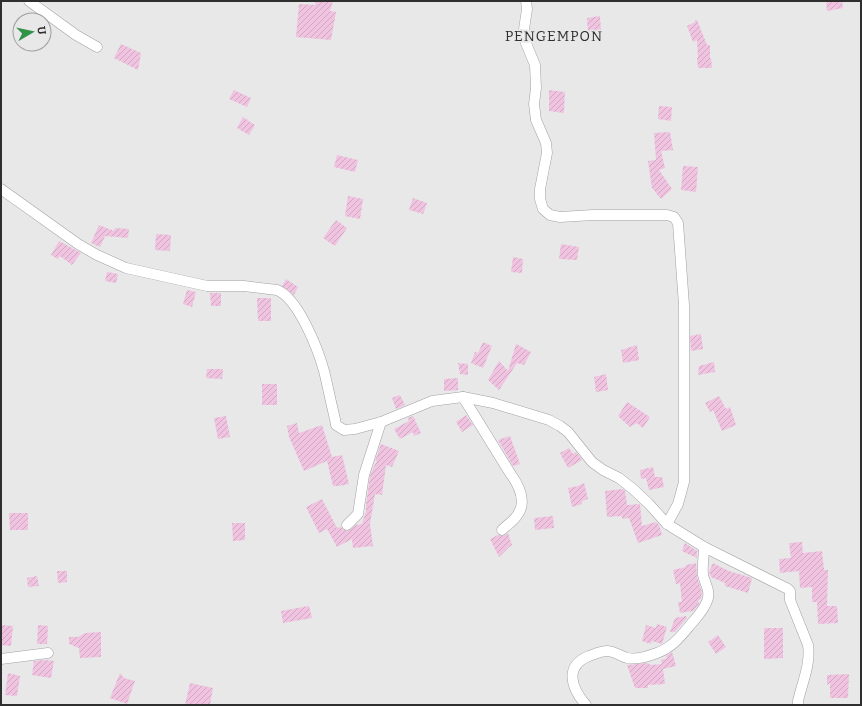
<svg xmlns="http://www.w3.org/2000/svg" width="862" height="706" font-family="Bitter,serif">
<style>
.building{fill:url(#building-hatch)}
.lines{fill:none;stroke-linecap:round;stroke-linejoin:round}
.minor-casing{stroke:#a0a1a2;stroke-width:11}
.minor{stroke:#fff;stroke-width:10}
.labels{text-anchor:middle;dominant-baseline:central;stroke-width:4;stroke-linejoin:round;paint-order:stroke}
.quarter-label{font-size:14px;letter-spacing:1px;fill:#2f2f30;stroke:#e8e8e9}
</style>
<defs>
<pattern id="building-hatch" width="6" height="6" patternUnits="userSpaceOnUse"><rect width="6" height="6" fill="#f0c3e0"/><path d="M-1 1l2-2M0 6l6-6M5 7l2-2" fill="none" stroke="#cea8c0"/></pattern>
</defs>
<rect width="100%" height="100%" fill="#e8e8e9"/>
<g class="building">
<path d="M 316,1 L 333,1 L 330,11 L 336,12 L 331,40 L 296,37 L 299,4 L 315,5 Z"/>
<path d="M 826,1 L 842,1 L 843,8 L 827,11 Z"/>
<path d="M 600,16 L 601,31 L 588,32 L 587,18 Z"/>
<path d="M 695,20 L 697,20 L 707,45 L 710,45 L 710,58 L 711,58 L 712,68 L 698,68 L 697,58 L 698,58 L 697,40 L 693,42 L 687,26 L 695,22 Z"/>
<path d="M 121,44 L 141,53 L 138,70 L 114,58 Z"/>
<path d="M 234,90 L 251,98 L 247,107 L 229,99 Z"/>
<path d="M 549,90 L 565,92 L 564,113 L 549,111 Z"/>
<path d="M 659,106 L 672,107 L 671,121 L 658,119 Z"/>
<path d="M 243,117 L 255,125 L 249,135 L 237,128 Z"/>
<path d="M 670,132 L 673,150 L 661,151 L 665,168 L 659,170 L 672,189 L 661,199 L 652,188 L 648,161 L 656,160 L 654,133 Z"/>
<path d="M 337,155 L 358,160 L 355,172 L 334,167 Z"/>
<path d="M 683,166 L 698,167 L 696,192 L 681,190 Z"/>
<path d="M 348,196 L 363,199 L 360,219 L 345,216 Z"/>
<path d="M 413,198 L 427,203 L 423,214 L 409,210 Z"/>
<path d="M 336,220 L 347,228 L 335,246 L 323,238 Z"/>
<path d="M 99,225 L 114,231 L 115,228 L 129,229 L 128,238 L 105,236 L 100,247 L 91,243 Z"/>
<path d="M 156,234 L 171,235 L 170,251 L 155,250 Z"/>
<path d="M 59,241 L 81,253 L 72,265 L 60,256 L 58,259 L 51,255 Z"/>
<path d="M 561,244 L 579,247 L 577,260 L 559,259 Z"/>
<path d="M 513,257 L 523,259 L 522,273 L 511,272 Z"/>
<path d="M 107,272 L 118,274 L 116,283 L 105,281 Z"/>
<path d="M 286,279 L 298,287 L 294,295 L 282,286 Z"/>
<path d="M 187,290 L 196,292 L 192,307 L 183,304 Z"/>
<path d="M 210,293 L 221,293 L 221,306 L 211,306 Z"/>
<path d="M 257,298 L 271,298 L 271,321 L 258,321 Z"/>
<path d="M 701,334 L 703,349 L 691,351 L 690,336 Z"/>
<path d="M 483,342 L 492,346 L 483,368 L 471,363 L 475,352 L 478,353 Z"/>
<path d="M 516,344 L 531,352 L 524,365 L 517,363 L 499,390 L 488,380 L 499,361 L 508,371 Z"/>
<path d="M 637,345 L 639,360 L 623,363 L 621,350 Z"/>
<path d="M 714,362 L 715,372 L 698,375 L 699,366 Z"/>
<path d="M 458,363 L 468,364 L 468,375 L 460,374 Z"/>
<path d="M 207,369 L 223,369 L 222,379 L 206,378 Z"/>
<path d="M 606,374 L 608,390 L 596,392 L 594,377 Z"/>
<path d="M 458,378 L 458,390 L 444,391 L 444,379 Z"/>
<rect x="262" y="384" width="15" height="21"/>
<path d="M 400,395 L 405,405 L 396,409 L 392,398 Z"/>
<path d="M 719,396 L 726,409 L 730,407 L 736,425 L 722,431 L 713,410 L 710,412 L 705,403 Z"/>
<path d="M 627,402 L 650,417 L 643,428 L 637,423 L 630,427 L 618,416 Z"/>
<path d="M 466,415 L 473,425 L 462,432 L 456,422 Z"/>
<path d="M 226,416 L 230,437 L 218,439 L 214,418 Z"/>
<path d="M 413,416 L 421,433 L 414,436 L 413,432 L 400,439 L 394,429 L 409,421 L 408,418 Z"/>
<path d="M 297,423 L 299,433 L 322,425 L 332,457 L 342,455 L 349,484 L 339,486 L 333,486 L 327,461 L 304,471 L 289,437 L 287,426 Z"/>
<path d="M 510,436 L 520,464 L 513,466 L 498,440 Z"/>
<path d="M 381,444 L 399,451 L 392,467 L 386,465 L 382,495 L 375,494 L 370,524 L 373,546 L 353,548 L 352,539 L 337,547 L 327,529 L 319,533 L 306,507 L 322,499 L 337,528 L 341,527 L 343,530 L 348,531 L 356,525 L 362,524 L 366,511 L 366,505 L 370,476 L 374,466 L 377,461 L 375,461 Z"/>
<path d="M 569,448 L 573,454 L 576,452 L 582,460 L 568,468 L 560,453 Z"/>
<path d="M 653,467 L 655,477 L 662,477 L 664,487 L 649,490 L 646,478 L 641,479 L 640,470 Z"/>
<path d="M 584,483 L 588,499 L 582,501 L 582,504 L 572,507 L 568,488 L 578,486 Z"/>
<path d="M 623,489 L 625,491 L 627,505 L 640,504 L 642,526 L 656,522 L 659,525 L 662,535 L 638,543 L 629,518 L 622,519 L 622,516 L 607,517 L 605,491 Z"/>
<path d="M 9,513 L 28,513 L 28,530 L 10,530 Z"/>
<path d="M 553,516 L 554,528 L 535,530 L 534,518 Z"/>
<path d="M 232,523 L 245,523 L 245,540 L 233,541 Z"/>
<path d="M 508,533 L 512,545 L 509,547 L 499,557 L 490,539 L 498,535 L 504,536 Z"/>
<path d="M 802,542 L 803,553 L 822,551 L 824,570 L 828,570 L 827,606 L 837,606 L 838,623 L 818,624 L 817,602 L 812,602 L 812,587 L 800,588 L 799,571 L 780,573 L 779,559 L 791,558 L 789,543 Z"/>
<path d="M 685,543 L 697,551 L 697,558 L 682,551 Z"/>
<path d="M 696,563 L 697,577 L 702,592 L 701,599 L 698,600 L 699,604 L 693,611 L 680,613 L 678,602 L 682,602 L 680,583 L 676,584 L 673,570 L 686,567 L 686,565 Z"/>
<path d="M 713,563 L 729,571 L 752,578 L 748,593 L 725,586 L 725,583 L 711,577 L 709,572 Z"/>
<path d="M 57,571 L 67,571 L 67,582 L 58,583 Z"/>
<path d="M 37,576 L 39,586 L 28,587 L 27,578 Z"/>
<path d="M 309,606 L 312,618 L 283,623 L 281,611 Z"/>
<path d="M 686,616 L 687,618 L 675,632 L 670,632 L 675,618 Z"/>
<path d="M 657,624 L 667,627 L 662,644 L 652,641 L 651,644 L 642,641 L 646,625 L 656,628 Z"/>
<path d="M 1,625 L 13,626 L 11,646 L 1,645 Z"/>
<path d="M 38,625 L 48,626 L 47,644 L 37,644 Z"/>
<path d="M 764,628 L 783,628 L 783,658 L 764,659 Z"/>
<path d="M 101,632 L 101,657 L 80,658 L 79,648 L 69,644 L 69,637 L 78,637 L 85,633 Z"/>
<path d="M 718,635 L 726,647 L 716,654 L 708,642 Z"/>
<path d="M 672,652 L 676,666 L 663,669 L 665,684 L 648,685 L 648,688 L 635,688 L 627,665 L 647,663 L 651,665 L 662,664 L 661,660 L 667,658 L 666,656 Z"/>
<path d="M 45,660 L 54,661 L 51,678 L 32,675 L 34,661 Z"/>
<path d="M 8,673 L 20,676 L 17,696 L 5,695 Z"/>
<path d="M 120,673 L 124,678 L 135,681 L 127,704 L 110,698 Z"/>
<path d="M 849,674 L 848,698 L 830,698 L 830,683 L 827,685 L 827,675 Z"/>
<path d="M 190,683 L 213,688 L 210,705 L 185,705 Z"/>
</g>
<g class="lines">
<g class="minor-casing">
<g id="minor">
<path d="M 29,1 L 76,35 L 97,47"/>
<path d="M 526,1 L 527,9 L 523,36 L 535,65 L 536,88 L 534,104 L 536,120 L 546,143 L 547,153 L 540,189 L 540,199 L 543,209 L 550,215 L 560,217 L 593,215 L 667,215 L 674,217 L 678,223 L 684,305 L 684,482 L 678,504 L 667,524"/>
<path d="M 1,189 L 78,244 L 97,255 L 126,268 L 207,286 L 244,286 L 277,290 C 298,298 318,349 324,371 C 328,387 331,403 335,419 L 336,425 L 344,430 L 355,429 L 381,422 L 432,401 L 463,397 L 493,403 L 549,420 L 560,426 L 568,432 L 592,462 L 603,470 L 619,478 L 633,489 L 649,504 L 667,524 L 704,547 L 788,589 L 790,591 L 790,600 L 808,645 C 811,664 802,683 798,701 L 798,705"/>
<path d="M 463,397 L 510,473 C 518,484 527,501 518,514 C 515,520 507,525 502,530"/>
<path d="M 347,525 L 358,514 L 364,475 L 381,422"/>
<path d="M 1,659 L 48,653"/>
<path d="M 586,705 C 571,688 564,666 589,656 C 595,654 601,651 607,651 C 614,651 620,656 627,658 C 636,660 649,656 657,653 C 673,647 681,636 691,624 C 697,617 704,610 707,601 C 711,591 705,584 703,575 C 702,566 704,556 704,547"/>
</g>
</g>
<use href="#minor" class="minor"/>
</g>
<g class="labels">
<g class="quarter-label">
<text x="554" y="36">PENGEMPON</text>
</g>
</g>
<rect width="862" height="706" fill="none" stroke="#2f2f30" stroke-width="4"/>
<g transform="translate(32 32) rotate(81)"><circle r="19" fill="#e8e8e9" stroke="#9e9e9f"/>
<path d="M0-3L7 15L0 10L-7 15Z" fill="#319347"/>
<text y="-6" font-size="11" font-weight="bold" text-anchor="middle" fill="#2f2f30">U</text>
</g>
</svg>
